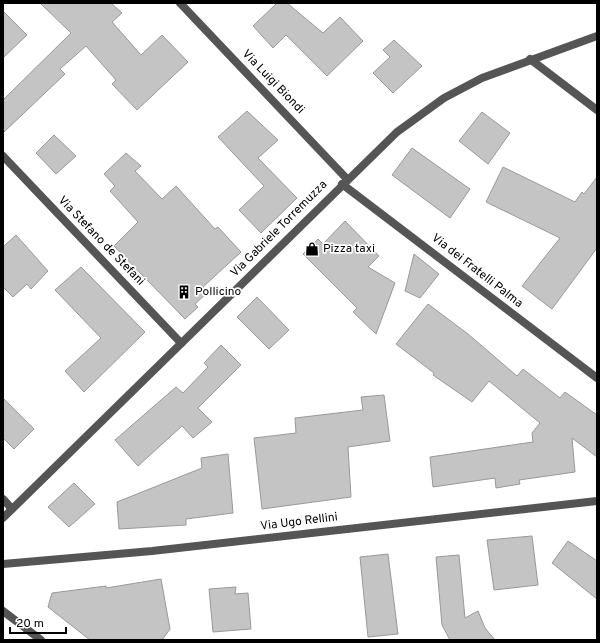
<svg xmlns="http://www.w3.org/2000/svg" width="600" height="643" font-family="Overpass,sans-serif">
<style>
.building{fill:#c4c4c4;stroke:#999}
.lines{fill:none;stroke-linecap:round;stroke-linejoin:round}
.street{stroke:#555;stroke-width:8}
.labels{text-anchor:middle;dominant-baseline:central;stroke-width:3.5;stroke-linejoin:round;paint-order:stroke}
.street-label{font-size:12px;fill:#000;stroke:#fff}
.poi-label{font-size:12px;fill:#000;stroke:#fff;text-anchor:start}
</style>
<rect width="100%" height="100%" fill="#fff"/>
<g class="building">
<path d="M 40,3 L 111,3 L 122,13 L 112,22 L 141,55 L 162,35 L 188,62 L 137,110 L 112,84 L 116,80 L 86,46 L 60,69 L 65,74 L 3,133 L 3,100 L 71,33 Z"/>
<path d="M 277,3 L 287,3 L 323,33 L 340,17 L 363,41 L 327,76 L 286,35 L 273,48 L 253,26 Z"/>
<path d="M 3,11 L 27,35 L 3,58 Z"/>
<path d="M 394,40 L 422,66 L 393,93 L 373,73 L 390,57 L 383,50 Z"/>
<path d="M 247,111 L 278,140 L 258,158 L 297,198 L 261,233 L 239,210 L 264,186 L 218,137 Z"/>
<path d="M 482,112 L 510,133 L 488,164 L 459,141 Z"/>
<path d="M 54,135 L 76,156 L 56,174 L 36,153 Z"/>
<path d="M 412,148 L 470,189 L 450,218 L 392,175 Z"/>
<path d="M 126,153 L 141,166 L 135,171 L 162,199 L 176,186 L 215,229 L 218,227 L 241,252 L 203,287 L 208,292 L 195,304 L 198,307 L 185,319 L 114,246 L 138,222 L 110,191 L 115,186 L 104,174 Z"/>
<path d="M 503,167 L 575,202 L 582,192 L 584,194 L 597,177 L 597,248 L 552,309 L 522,286 L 560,238 L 486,202 Z"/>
<path d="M 345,221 L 379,256 L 368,267 L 395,283 L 376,334 L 353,312 L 357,308 L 303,254 L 318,239 L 323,244 Z"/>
<path d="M 16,235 L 48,271 L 31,289 L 27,284 L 13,297 L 3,287 L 3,247 Z"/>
<path d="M 414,254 L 439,274 L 420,298 L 405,291 Z"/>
<path d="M 81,267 L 145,332 L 84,392 L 65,371 L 101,338 L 55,290 Z"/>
<path d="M 257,297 L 289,330 L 269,349 L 237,317 Z"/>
<path d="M 428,304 L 468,334 L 517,376 L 523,369 L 560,398 L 565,392 L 597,415 L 597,457 L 572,438 L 575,472 L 519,480 L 520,484 L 496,488 L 495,478 L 433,487 L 430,457 L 533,442 L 532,433 L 540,423 L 489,381 L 472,402 L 433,375 L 434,373 L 396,344 Z"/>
<path d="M 221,345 L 241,365 L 198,408 L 212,422 L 193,438 L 182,426 L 138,466 L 115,440 L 176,387 L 183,393 L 208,367 L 204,363 Z"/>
<path d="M 384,395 L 390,441 L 348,447 L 351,497 L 262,509 L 254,438 L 296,433 L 295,418 L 363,410 L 361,397 Z"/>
<path d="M 3,398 L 34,429 L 14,449 L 3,438 Z"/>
<path d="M 228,454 L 233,513 L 186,519 L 186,525 L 119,529 L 117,502 L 202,468 L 201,458 Z"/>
<path d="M 74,483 L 95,504 L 69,527 L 48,507 Z"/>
<path d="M 532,536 L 538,585 L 494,590 L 487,540 Z"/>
<path d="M 568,541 L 597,561 L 597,599 L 552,563 Z"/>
<path d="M 388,554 L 398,634 L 368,637 L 360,557 Z"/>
<path d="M 459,555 L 465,618 L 478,611 L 485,628 L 495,640 L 450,640 L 442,625 L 436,557 Z"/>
<path d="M 161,579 L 170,629 L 162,640 L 90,640 L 48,607 L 52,593 L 106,586 L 106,588 Z"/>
<path d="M 236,587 L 235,594 L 248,593 L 251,629 L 213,632 L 209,589 Z"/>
</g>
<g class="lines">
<g class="street">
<path d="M 180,3 L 347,179"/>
<path d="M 530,59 L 597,110"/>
<path d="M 3,156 L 181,343"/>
<path d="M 342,184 L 597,378"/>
<path d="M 3,499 L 12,509"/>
<path d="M 3,518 L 397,132 L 444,98 L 482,78 L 597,36"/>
<path d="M 3,564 L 152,551 L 597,501"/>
<path d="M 3,611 L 41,640"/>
</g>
</g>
<defs>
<g id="shop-bare" transform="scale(1.08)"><path d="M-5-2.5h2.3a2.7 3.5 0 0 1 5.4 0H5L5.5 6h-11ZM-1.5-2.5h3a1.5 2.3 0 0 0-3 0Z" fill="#000" stroke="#fff" stroke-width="2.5" paint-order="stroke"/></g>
<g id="building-bare" transform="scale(1.08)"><path d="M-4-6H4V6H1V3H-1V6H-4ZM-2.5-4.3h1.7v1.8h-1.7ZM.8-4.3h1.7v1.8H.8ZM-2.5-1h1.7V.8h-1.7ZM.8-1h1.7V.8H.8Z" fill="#000" stroke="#fff" stroke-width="2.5" paint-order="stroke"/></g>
</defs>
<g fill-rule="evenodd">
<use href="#shop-bare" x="312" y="249"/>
<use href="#building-bare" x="184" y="292"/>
</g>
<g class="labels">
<g class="street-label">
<text transform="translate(273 82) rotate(46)">Via Luigi Biondi</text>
<text transform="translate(279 229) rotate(-45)">Via Gabriele Torremuzza</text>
<text transform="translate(101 241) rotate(46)">Via Stefano de Stefani</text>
<text transform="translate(477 271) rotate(38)">Via dei Fratelli Palma</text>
<text transform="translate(299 522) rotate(-7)">Via Ugo Rellini</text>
</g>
<g class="poi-label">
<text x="323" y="249">Pizza taxi</text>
<text x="195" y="292">Pollicino</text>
</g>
</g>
<rect width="600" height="643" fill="none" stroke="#000000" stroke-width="8"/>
<path d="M10 627v6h56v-6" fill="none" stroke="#000000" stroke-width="2"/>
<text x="16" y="627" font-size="12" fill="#000000" stroke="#ffffff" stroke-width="3" paint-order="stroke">20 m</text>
</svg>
